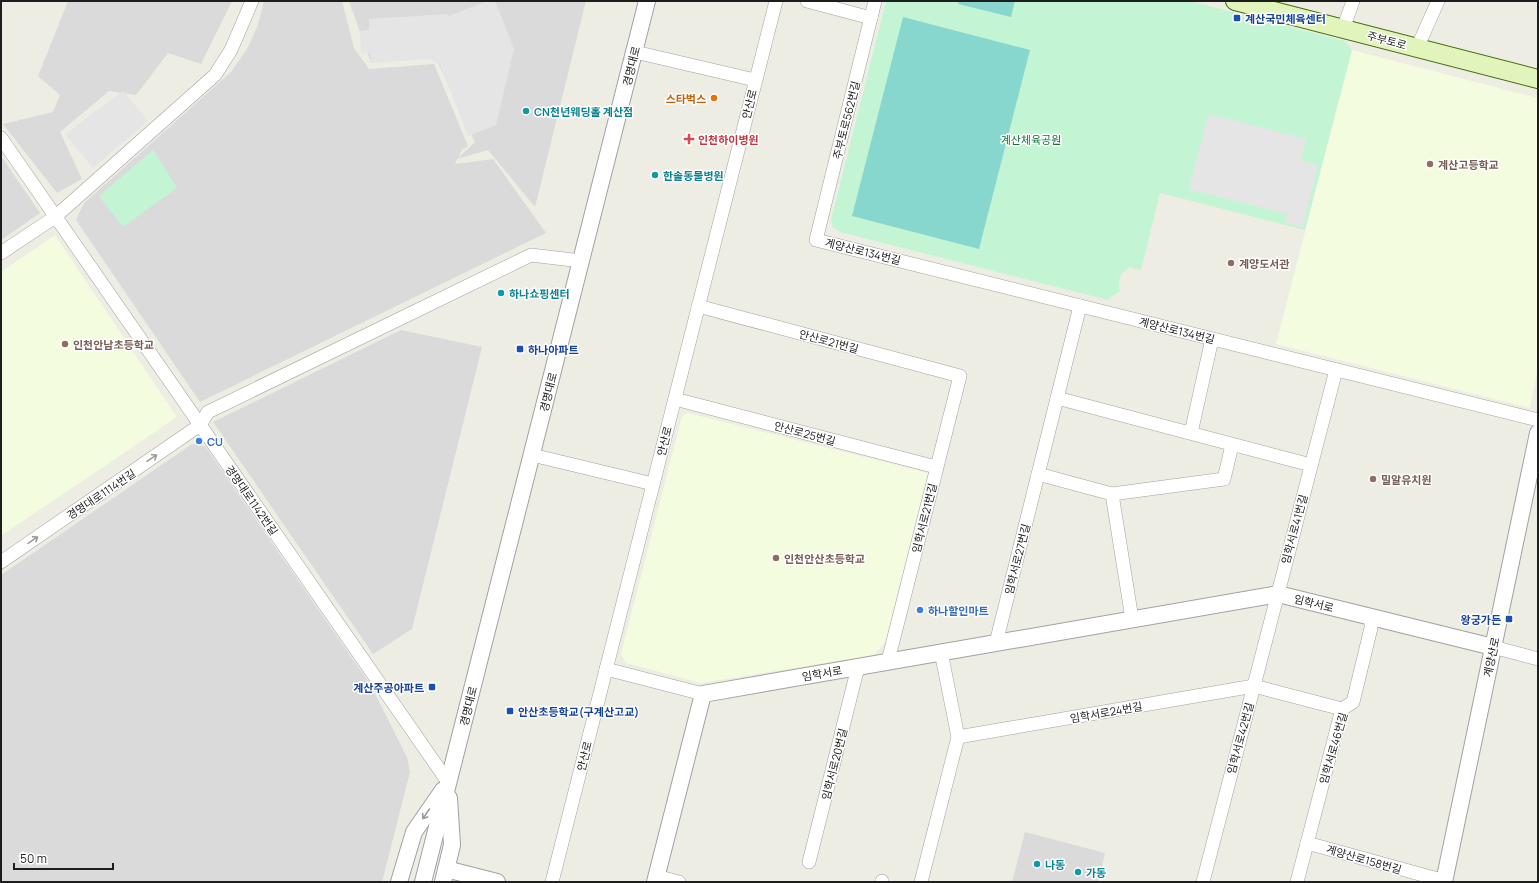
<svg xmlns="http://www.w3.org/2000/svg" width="1539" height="883" font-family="Manrope,'Noto Sans KR',sans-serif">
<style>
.residential{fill:#dbdada}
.education{fill:#f3fcde}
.park{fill:#c3f5d5}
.pitch{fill:#87d7cf}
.parking{fill:#e5e5e5}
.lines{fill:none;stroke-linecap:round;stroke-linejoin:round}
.minor-casing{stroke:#a1a1a1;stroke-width:14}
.tertiary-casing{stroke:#a1a1a1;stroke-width:18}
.secondary-casing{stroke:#466b0d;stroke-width:20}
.minor{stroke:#fff;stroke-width:13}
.tertiary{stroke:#fff;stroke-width:16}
.secondary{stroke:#e1f4bb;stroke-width:18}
.oneway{stroke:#999}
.transit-dot{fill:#1a4fb4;stroke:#fff;stroke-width:1.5}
.food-dot{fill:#e8710a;stroke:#fff;stroke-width:1.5}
.culture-dot{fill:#0f9aa8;stroke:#fff;stroke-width:1.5}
.health-dot{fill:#e0444e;stroke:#fff;stroke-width:1.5}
.education-dot{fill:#8d6e63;stroke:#fff;stroke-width:1.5}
.shop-dot{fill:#3f7fe0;stroke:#fff;stroke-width:1.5}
.labels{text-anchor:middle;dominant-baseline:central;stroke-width:3;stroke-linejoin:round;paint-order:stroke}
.transit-label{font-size:11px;font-weight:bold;fill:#164399;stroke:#fff;text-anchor:start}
.street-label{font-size:11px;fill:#1d1d1d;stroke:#fff}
.food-label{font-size:11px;font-weight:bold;fill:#c56008;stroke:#fff;text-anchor:end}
.culture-label{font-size:11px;font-weight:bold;fill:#0d838f;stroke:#fff;text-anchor:start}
.health-label{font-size:11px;font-weight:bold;fill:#be3a42;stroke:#fff;text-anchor:start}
.park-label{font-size:11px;fill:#147237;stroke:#fff}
.education-label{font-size:11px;font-weight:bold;fill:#785e54;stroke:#fff;text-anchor:start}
.shop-label{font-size:11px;font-weight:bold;fill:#366cbe;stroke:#fff;text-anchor:start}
</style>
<rect width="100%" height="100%" fill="#edede4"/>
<g class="residential">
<path d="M 68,1 L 232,1 L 201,64 L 168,53 L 136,95 L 109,91 L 60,132 L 82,179 L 57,193 L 3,124 L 53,112 L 60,95 L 38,76 Z"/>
<path d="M 264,1 L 342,1 L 354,48 L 369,69 L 434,64 L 468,146 L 462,150 L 458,158 L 475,142 L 435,56 L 371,63 L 349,1 L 586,1 L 535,207 L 488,150 L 457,159 L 455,164 L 493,159 L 546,233 L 200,402 L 76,220 L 84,203 L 231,72 L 247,49 L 258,25 Z"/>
<path d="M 1,156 L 40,213 L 1,240 Z"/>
<path d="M 401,330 L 482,347 L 412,629 L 373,654 L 213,422 Z"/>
<path d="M 192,444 L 205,446 L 370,684 L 407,757 L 410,772 L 382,882 L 1,882 L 1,575 Z"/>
<path d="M 1025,832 L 1105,853 L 1098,882 L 1012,882 Z"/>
</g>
<g class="education">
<path d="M 1352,50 L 1538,98 L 1538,367 L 1530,408 L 1276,344 Z"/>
<path d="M 55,235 L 177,417 L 1,536 L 1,272 Z"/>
<path d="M 688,413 L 928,473 L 885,643 L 874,655 L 701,683 L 626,663 L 621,654 L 682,416 Z"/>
</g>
<g class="park">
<path d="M 886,1 L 1190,1 L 1345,41 L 1352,50 L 1305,230 L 1160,193 L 1141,270 L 1130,267 C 1119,274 1118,279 1120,291 L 1108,300 L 840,232 L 833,227 L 831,220 Z"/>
<path d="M 153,150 L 177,188 L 123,227 L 99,196 Z"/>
</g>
<g class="pitch">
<path d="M 959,1 L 1015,1 L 1011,17 L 958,4 Z"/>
<path d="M 903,17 L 1030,50 L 979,249 L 852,216 Z"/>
</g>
<g class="parking">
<path d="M 487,1 L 495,1 L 514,49 L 496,125 L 468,136 L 440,64 L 429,59 L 371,63 L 370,53 L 361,54 L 360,31 L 369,30 L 369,19 L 448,14 L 449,16 Z"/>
<path d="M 123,91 L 148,121 L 93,168 L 65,134 Z"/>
<path d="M 1208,114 L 1306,139 L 1301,160 L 1318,165 L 1303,227 L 1285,223 L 1287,214 L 1189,189 Z"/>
</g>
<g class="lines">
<g class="minor-casing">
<g id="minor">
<path d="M 807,1 L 871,18"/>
<path d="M 875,1 L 816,240 L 1538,420"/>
<path d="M 1343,29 L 1353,1"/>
<path d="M 1417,48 L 1438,1"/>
<path d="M 635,52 L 755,80"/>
<path d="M 1,138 L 448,782"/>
<path d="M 1,253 L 55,217 L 215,75 L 231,50 L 252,1"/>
<path d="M 698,306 L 960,376 L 888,661"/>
<path d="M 1057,398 L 1311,465"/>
<path d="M 675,399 L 936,467"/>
<path d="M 1191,433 L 1212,339"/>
<path d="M 532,455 L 653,484"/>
<path d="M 1038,474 L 1112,494 L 1224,479 L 1232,445"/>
<path d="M 1112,494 L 1132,619"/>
<path d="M 1,562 L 200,425 L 208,412 L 531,255 L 581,261"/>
<path d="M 996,643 L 1080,306"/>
<path d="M 1493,647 L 1538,659"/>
<path d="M 606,669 L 703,694"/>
<path d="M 958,737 L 1254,686 L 1342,709"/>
<path d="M 1307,843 L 1445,881"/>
<path d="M 809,862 L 858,667"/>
<path d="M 656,876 L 679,882"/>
<path d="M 552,882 L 776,1"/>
<path d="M 882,882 L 882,881"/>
<path d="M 921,882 L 958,737 L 941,652"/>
<path d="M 1203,882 L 1336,370"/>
<path d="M 1297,882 L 1342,709 L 1353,702 L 1371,628 L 1371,617"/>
</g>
</g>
<g class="tertiary-casing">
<g id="tertiary">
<path d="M 446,869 L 497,882"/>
<path d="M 399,882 L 414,832 L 443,790"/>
<path d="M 423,882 L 647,1"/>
<path d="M 443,882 L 452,845 L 449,798"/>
<path d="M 655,882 L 703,694 L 1278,594 L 1493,647"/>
<path d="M 1444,882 L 1538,433"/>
</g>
</g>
<g class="secondary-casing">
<path id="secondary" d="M 1235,1 L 1538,79"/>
</g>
<use href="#minor" class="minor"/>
<use href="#tertiary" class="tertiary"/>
<use href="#secondary" class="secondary"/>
</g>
<defs><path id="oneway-shaft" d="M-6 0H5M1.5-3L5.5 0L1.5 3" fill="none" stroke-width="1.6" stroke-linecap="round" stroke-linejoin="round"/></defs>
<g class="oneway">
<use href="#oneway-shaft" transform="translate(152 458) rotate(-34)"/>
<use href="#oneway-shaft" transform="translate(33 540) rotate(-34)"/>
<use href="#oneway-shaft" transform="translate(426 814) rotate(125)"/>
</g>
<g class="transit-dot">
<rect x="1233" y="14" width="8" height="8" rx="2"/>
<rect x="516" y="345" width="8" height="8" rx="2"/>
<rect x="1505" y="615" width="8" height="8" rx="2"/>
<rect x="428" y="683" width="8" height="8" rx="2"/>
<rect x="506" y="707" width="8" height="8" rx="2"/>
</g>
<circle class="food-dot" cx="714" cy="98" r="4"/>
<g class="culture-dot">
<circle cx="526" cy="111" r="4"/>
<circle cx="655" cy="175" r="4"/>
<circle cx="501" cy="293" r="4"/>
<circle cx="1037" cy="864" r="4"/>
<circle cx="1078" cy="872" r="4"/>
</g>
<path class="health-dot" d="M687 133h4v4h4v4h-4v4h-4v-4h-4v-4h4z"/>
<g class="education-dot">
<circle cx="1430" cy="164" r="4"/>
<circle cx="1231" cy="263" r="4"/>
<circle cx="65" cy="344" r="4"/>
<circle cx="1373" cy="479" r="4"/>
<circle cx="776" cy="558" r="4"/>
</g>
<g class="shop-dot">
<circle cx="199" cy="441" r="4"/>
<circle cx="920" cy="610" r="4"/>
</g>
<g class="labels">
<g class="transit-label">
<text x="1245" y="18">계산국민체육센터</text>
<text x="528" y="349">하나아파트</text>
<text x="1501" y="619" text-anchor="end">왕궁가든</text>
<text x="424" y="687" text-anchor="end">계산주공아파트</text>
<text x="518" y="711">안산초등학교(구계산고교)</text>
</g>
<g class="street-label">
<text transform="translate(1387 40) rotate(15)">주부토로</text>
<text transform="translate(631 66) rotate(-76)">경명대로</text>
<text transform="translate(749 104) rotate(-76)">안산로</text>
<text transform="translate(846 120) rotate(-76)">주부토로562번길</text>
<text transform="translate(863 251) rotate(14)">계양산로134번길</text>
<text transform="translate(1177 330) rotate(14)">계양산로134번길</text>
<text transform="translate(829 341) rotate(15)">안산로21번길</text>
<text transform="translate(548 392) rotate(-76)">경명대로</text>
<text transform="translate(805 433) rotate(15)">안산로25번길</text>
<text transform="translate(664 441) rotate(-76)">안산로</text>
<text transform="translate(101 494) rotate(-34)">경명대로1114번길</text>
<text transform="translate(252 500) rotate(55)">경명대로1142번길</text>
<text transform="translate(924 518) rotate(-76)">임학서로21번길</text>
<text transform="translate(1294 529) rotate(-75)">임학서로41번길</text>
<text transform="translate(1017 559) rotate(-76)">임학서로27번길</text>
<text transform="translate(1314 603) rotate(14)">임학서로</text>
<text transform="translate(1491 657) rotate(-78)">계양산로</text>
<text transform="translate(822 673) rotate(-10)">임학서로</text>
<text transform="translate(468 706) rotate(-76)">경명대로</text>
<text transform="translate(1106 712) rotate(-10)">임학서로24번길</text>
<text transform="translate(1240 738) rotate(-75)">임학서로42번길</text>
<text transform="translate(1333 748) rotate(-74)">임학서로46번길</text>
<text transform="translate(584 756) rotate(-76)">안산로</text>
<text transform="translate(834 764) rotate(-76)">임학서로20번길</text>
<text transform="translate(1364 859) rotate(16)">계양산로158번길</text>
</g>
<g class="food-label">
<text x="706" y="98">스타벅스</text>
</g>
<g class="culture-label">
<text x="534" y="111">CN천년웨딩홀 계산점</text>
<text x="663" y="175">한솔동물병원</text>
<text x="509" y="293">하나쇼핑센터</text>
<text x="1045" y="864">나동</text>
<text x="1086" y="872">가동</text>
</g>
<g class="health-label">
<text x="698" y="139">인천하이병원</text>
</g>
<g class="park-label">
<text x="1031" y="139">계산체육공원</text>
</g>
<g class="education-label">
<text x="1438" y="164">계산고등학교</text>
<text x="1239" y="263">계양도서관</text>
<text x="73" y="344">인천안남초등학교</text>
<text x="1381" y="479">밀알유치원</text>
<text x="784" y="558">인천안산초등학교</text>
</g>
<g class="shop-label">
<text x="207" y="441">CU</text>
<text x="928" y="610">하나할인마트</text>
</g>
</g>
<rect width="1539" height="883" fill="none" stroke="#1d1d1d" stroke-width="4"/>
<path d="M14 863v6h99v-6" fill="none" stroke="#1d1d1d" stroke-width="2"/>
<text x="20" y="863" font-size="12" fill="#1d1d1d" stroke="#ffffff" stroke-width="3" paint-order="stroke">50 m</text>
</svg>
